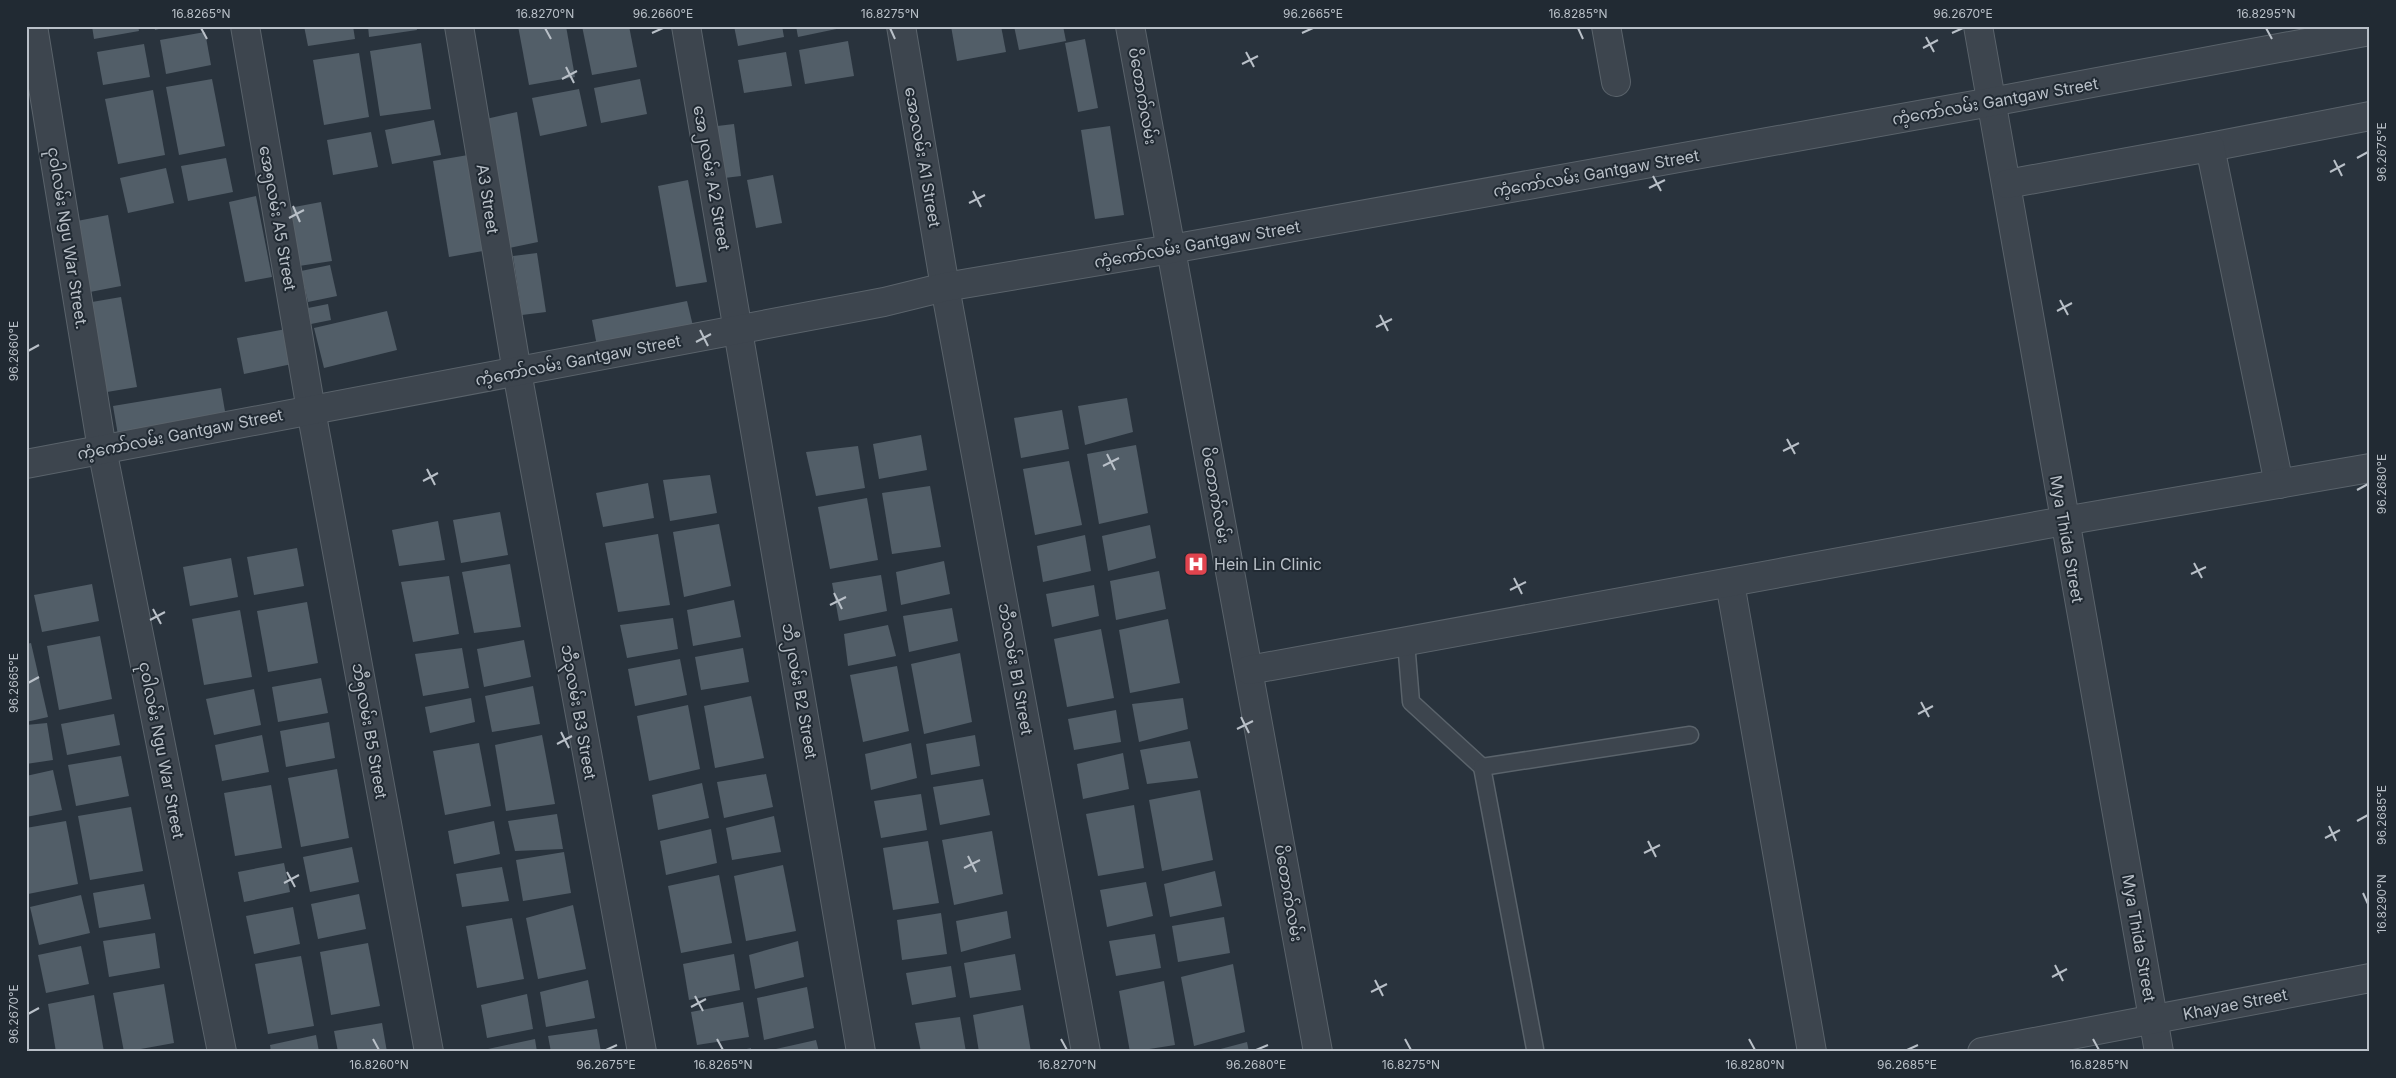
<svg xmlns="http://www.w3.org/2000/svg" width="2396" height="1078" font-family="Inter,'Noto Sans Myanmar',sans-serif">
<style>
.building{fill:#525e68}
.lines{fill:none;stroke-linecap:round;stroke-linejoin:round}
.service-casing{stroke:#5a636b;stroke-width:19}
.minor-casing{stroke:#5a636b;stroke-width:30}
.service{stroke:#3d454e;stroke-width:16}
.minor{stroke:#3d454e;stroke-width:28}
.ticks{fill:none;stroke:#b9c0c8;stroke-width:2}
.labels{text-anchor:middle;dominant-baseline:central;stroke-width:4;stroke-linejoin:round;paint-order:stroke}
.street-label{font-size:16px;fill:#b9c0c8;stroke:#212a33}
.poi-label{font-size:16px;fill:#b9c0c8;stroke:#212a33;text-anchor:start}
.neatline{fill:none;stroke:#b9c0c8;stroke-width:2}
.ticks-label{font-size:12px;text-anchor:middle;fill:#b9c0c8}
</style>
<rect width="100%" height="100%" fill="#29333d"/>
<g class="building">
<path d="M 92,26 L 138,26 L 139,31 L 94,39 Z"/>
<path d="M 154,26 L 167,26 L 167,27 L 155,30 Z"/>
<path d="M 304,26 L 353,26 L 355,39 L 308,46 Z"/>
<path d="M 368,26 L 416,26 L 417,30 L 369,37 Z"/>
<path d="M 518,26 L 566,26 L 575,77 L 529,85 Z"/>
<path d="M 582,26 L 629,26 L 637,67 L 592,75 Z"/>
<path d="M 734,26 L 782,26 L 784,37 L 738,46 Z"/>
<path d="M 796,26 L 846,26 L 846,27 L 798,37 Z"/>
<path d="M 951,26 L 1001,26 L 1006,52 L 957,61 Z"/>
<path d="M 1014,26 L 1063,26 L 1066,41 L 1019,50 Z"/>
<path d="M 205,32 L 211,65 L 166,74 L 160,40 Z"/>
<path d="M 1085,39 L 1098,108 L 1078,112 L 1065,43 Z"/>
<path d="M 848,41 L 854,76 L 805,84 L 799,50 Z"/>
<path d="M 421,43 L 431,109 L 380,116 L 370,51 Z"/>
<path d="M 144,44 L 150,77 L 103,85 L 97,52 Z"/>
<path d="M 786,52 L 792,86 L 744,93 L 738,60 Z"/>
<path d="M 359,53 L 369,117 L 324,125 L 313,60 Z"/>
<path d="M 212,79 L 225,146 L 179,155 L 166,87 Z"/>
<path d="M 640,79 L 647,114 L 601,123 L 594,88 Z"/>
<path d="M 579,89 L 587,126 L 540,136 L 532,98 Z"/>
<path d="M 153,90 L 165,155 L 118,164 L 105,99 Z"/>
<path d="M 517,112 L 538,242 L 505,249 L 486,119 Z"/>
<path d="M 434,120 L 441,155 L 392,164 L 385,130 Z"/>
<path d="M 734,124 L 741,176 L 716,179 L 709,127 Z"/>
<path d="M 1110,126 L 1124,215 L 1095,219 L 1081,130 Z"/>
<path d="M 371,132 L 378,167 L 333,175 L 327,140 Z"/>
<path d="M 468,155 L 483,251 L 449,257 L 433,161 Z"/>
<path d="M 226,158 L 233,192 L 188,201 L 181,166 Z"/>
<path d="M 166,168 L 174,203 L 128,213 L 120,178 Z"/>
<path d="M 773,175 L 782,223 L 756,228 L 747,180 Z"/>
<path d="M 688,180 L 707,282 L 676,287 L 658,186 Z"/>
<path d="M 256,196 L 272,277 L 245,282 L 229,202 Z"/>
<path d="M 321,202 L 332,261 L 299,266 L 289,208 Z"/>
<path d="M 108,215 L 121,286 L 90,292 L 77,221 Z"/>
<path d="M 537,253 L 546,312 L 522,315 L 513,256 Z"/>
<path d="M 330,265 L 337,296 L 308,302 L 301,271 Z"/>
<path d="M 121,297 L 137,387 L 107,392 L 92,302 Z"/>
<path d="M 687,301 L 693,326 L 597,346 L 592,320 Z"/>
<path d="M 328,304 L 331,320 L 311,324 L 308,308 Z"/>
<path d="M 387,311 L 397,350 L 324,368 L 314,328 Z"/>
<path d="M 286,329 L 292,364 L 244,374 L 237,338 Z"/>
<path d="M 221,388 L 226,417 L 118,435 L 113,406 Z"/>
<path d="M 1127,398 L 1133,432 L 1085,445 L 1078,406 Z"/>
<path d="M 1062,410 L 1069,449 L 1021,458 L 1014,418 Z"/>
<path d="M 921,435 L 927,470 L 879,479 L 873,444 Z"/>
<path d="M 1136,445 L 1148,513 L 1099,524 L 1087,454 Z"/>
<path d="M 858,446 L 865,488 L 816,496 L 806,452 Z"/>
<path d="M 1069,461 L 1082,525 L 1035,535 L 1023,469 Z"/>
<path d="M 710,475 L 717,513 L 670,521 L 663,480 Z"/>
<path d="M 648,483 L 654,518 L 603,527 L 596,493 Z"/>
<path d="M 930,486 L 941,547 L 892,554 L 882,493 Z"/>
<path d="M 867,498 L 878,560 L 830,569 L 818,507 Z"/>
<path d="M 500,512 L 508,555 L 461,563 L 453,520 Z"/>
<path d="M 438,521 L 445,560 L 399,566 L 392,530 Z"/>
<path d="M 719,524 L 731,586 L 684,597 L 673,532 Z"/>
<path d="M 1150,525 L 1156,558 L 1108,571 L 1102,536 Z"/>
<path d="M 658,534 L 670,605 L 618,612 L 605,543 Z"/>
<path d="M 1085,535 L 1091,571 L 1043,582 L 1037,546 Z"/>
<path d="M 297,548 L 304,586 L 254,595 L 247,557 Z"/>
<path d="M 231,558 L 238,597 L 190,606 L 183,567 Z"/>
<path d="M 944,561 L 950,594 L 901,605 L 896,572 Z"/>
<path d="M 510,564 L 521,627 L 474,633 L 462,572 Z"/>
<path d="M 1159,571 L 1166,609 L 1116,620 L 1110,581 Z"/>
<path d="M 881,575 L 887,611 L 839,621 L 832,583 Z"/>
<path d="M 449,576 L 459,634 L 413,642 L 401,582 Z"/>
<path d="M 92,584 L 99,621 L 42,632 L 34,595 Z"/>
<path d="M 1094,585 L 1099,616 L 1052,627 L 1046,594 Z"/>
<path d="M 734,600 L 741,637 L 693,646 L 687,610 Z"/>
<path d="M 307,602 L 318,663 L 268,672 L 257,611 Z"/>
<path d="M 952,608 L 958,641 L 909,652 L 903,616 Z"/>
<path d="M 240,610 L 252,677 L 204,685 L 192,619 Z"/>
<path d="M 673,618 L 678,649 L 627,658 L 620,625 Z"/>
<path d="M 1168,619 L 1180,683 L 1130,693 L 1119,630 Z"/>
<path d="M 888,625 L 896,656 L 848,666 L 844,634 Z"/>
<path d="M 1101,629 L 1114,698 L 1067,707 L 1054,639 Z"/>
<path d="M 100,636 L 112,699 L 59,710 L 47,646 Z"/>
<path d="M 524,640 L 531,677 L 484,687 L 477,649 Z"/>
<path d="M 31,643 L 48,717 L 26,722 L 26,644 Z"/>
<path d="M 462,648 L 469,688 L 423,696 L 415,654 Z"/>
<path d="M 743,648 L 749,682 L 701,690 L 695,657 Z"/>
<path d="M 960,653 L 972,722 L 924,734 L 911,664 Z"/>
<path d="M 680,659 L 687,695 L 635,706 L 628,669 Z"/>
<path d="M 897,666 L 909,731 L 863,742 L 850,675 Z"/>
<path d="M 321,678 L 328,713 L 278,722 L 272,687 Z"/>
<path d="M 533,686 L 540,724 L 492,732 L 485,696 Z"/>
<path d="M 254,689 L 261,725 L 214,735 L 206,699 Z"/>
<path d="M 751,696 L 764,758 L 715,768 L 704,706 Z"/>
<path d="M 471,698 L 475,722 L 430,733 L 425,707 Z"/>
<path d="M 1183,698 L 1188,729 L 1139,742 L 1132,704 Z"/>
<path d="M 688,705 L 700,769 L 649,781 L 637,716 Z"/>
<path d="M 1116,710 L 1121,742 L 1074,750 L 1068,719 Z"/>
<path d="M 114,714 L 120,745 L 67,755 L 61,724 Z"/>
<path d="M 329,722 L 335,758 L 286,767 L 280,731 Z"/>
<path d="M 47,723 L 53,760 L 26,764 L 26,725 Z"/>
<path d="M 262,735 L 269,772 L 222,781 L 215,745 Z"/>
<path d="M 542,735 L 555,804 L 506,811 L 495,745 Z"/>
<path d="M 975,735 L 980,766 L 931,775 L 926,744 Z"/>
<path d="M 1190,741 L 1198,778 L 1147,784 L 1140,750 Z"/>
<path d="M 479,743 L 491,806 L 445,815 L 433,751 Z"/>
<path d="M 911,743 L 917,778 L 871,790 L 865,754 Z"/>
<path d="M 1123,753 L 1129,789 L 1083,799 L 1077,764 Z"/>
<path d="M 121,756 L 129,796 L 76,806 L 68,765 Z"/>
<path d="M 337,769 L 349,838 L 301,847 L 288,778 Z"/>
<path d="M 53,770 L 62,810 L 26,817 L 26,776 Z"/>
<path d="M 766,774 L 773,807 L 724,818 L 717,782 Z"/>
<path d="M 983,779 L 990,815 L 940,825 L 933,787 Z"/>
<path d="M 702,783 L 709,818 L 658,830 L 652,795 Z"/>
<path d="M 271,785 L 282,848 L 235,856 L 224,793 Z"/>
<path d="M 1200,790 L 1213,860 L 1162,871 L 1149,800 Z"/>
<path d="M 921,794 L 927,830 L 881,838 L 874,801 Z"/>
<path d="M 1134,805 L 1144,868 L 1098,876 L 1086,814 Z"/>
<path d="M 131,807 L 143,871 L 90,880 L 78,816 Z"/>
<path d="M 557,814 L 563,849 L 515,851 L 508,821 Z"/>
<path d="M 774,816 L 781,852 L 732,860 L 726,828 Z"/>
<path d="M 66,821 L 78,884 L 28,894 L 26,883 L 26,828 Z"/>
<path d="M 494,821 L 500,854 L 454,864 L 448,831 Z"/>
<path d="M 711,829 L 717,863 L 666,875 L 660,841 Z"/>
<path d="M 992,831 L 1003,894 L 954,905 L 942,840 Z"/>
<path d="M 928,841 L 939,903 L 893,910 L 883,848 Z"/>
<path d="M 352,847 L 359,882 L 310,892 L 303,857 Z"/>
<path d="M 564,852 L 571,893 L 523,901 L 516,860 Z"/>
<path d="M 284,863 L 290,892 L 244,902 L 238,872 Z"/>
<path d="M 783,865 L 796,931 L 746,941 L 734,876 Z"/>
<path d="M 502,867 L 509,901 L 462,907 L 456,874 Z"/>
<path d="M 1215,871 L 1222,906 L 1170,917 L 1164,884 Z"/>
<path d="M 719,875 L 732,943 L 681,953 L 668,886 Z"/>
<path d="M 1146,882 L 1153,916 L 1107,927 L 1100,890 Z"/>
<path d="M 144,884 L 151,919 L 99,928 L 93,893 Z"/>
<path d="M 359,894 L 366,929 L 318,939 L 311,904 Z"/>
<path d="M 81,895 L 90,933 L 39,945 L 30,907 Z"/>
<path d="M 573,905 L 586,969 L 538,979 L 526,918 Z"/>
<path d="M 293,907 L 300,944 L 254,954 L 246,916 Z"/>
<path d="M 1007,911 L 1011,938 L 961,952 L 956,921 Z"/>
<path d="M 941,913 L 947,954 L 902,960 L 897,920 Z"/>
<path d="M 1224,917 L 1230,953 L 1178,962 L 1172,926 Z"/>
<path d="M 512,918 L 524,979 L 477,988 L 466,926 Z"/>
<path d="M 155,933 L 160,968 L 109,977 L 103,941 Z"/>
<path d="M 1155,934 L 1161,968 L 1116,976 L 1109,941 Z"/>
<path d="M 798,941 L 804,977 L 755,989 L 749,955 Z"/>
<path d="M 368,943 L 380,1006 L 331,1015 L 320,952 Z"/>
<path d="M 81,946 L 89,984 L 46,993 L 38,955 Z"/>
<path d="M 734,954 L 740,990 L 689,1000 L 683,964 Z"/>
<path d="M 1015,954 L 1021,990 L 970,998 L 964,963 Z"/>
<path d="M 301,956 L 314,1026 L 268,1034 L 255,964 Z"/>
<path d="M 1233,964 L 1245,1032 L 1194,1046 L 1181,977 Z"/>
<path d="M 951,966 L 956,997 L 912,1005 L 906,973 Z"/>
<path d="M 588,980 L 595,1018 L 546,1027 L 540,992 Z"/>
<path d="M 1164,981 L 1175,1045 L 1130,1052 L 1119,991 Z"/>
<path d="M 164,984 L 174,1043 L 124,1052 L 113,993 Z"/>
<path d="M 807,987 L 814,1028 L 764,1040 L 757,998 Z"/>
<path d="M 527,994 L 533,1029 L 487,1038 L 481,1005 Z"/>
<path d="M 94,995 L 104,1052 L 56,1052 L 48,1004 Z"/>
<path d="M 743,1002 L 749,1037 L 697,1045 L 691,1012 Z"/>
<path d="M 1023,1005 L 1031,1052 L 979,1052 L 973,1015 Z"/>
<path d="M 960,1017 L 966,1052 L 921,1052 L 915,1023 Z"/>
<path d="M 382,1023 L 387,1052 L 338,1052 L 334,1031 Z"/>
<path d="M 597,1029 L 601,1052 L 551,1052 L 548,1036 Z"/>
<path d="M 316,1035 L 319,1052 L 271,1052 L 270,1045 Z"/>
<path d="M 535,1039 L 537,1052 L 489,1052 L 488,1049 Z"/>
<path d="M 816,1040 L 819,1052 L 767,1052 L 767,1051 Z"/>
<path d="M 1247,1042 L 1249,1052 L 1213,1052 L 1213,1051 Z"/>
<path d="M 751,1048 L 751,1052 L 738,1052 L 738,1051 Z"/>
</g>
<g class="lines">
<g class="service-casing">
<g id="service">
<path d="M 1406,642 L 1411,702 L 1482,767"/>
<path d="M 1535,1049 L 1482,767 L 1690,735"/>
</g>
</g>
<g class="minor-casing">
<g id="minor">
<path d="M 33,26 L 102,449 L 222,1052"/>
<path d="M 245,26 L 311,410 L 429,1052"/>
<path d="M 459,26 L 517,372 L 642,1052"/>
<path d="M 686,26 L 861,1052"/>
<path d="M 901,26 L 945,287 L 1086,1052"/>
<path d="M 1130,26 L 1318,1052"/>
<path d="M 1606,26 L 1616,82"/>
<path d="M 1978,26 L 2159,1052"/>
<path d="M 2210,147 L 2370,116"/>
<path d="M 2007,184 L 2210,147 L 2279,484"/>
<path d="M 26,464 L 884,302 L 945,287 L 1171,249 L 1991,102 L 2370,31"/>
<path d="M 1730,583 L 1812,1052"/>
<path d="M 1249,670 L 2064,521 L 2370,468"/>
<path d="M 1982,1052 L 2370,978"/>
</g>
</g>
<use href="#service" class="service"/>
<use href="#minor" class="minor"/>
</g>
<path class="ticks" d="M 201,28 L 207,39M 545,28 L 551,39M 890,28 L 895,39M 1578,28 L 1583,39M 2266,28 L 2272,39M 652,33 L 663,28M 1302,33 L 1313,28M 1952,33 L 1963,28M 1926,37 L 1934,52M 1923,48 L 1938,40M 1246,52 L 1254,67M 1242,64 L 1258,56M 566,67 L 574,83M 562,79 L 577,71M 2357,158 L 2368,152M 2334,160 L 2342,176M 2330,172 L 2345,164M 1653,176 L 1661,191M 1649,188 L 1665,180M 973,191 L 981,207M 969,203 L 985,195M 293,206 L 300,222M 289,218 L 304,210M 2060,300 L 2068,315M 2057,311 L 2072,303M 1380,315 L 1388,331M 1376,327 L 1392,319M 700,330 L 708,346M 696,342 L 711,334M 28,351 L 39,345M 1787,439 L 1795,454M 1783,451 L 1799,443M 1107,454 L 1115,470M 1103,466 L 1119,458M 427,469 L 435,485M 423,481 L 438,473M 2357,490 L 2368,484M 2194,563 L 2202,578M 2191,574 L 2206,567M 1514,578 L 1522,594M 1510,590 L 1526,582M 834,593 L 842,609M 830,605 L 846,597M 153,609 L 161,624M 150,620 L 165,612M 28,683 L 39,677M 1921,702 L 1929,717M 1918,714 L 1933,706M 1241,717 L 1249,733M 1237,729 L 1253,721M 561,732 L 569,748M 557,744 L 572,736M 2357,821 L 2368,815M 2329,826 L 2336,841M 2325,838 L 2340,830M 1648,841 L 1656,857M 1644,853 L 1660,845M 968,856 L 976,872M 964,868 L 980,860M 287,872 L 295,887M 284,883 L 299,875M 2363,893 L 2368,904M 2055,965 L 2063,981M 2052,977 L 2067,969M 1375,980 L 1383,996M 1371,992 L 1387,984M 695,996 L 703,1011M 691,1007 L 706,999M 28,1014 L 39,1008M 373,1039 L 379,1050M 717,1039 L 723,1050M 1061,1039 L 1067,1050M 1405,1039 L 1411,1050M 1749,1039 L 1755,1050M 2093,1039 L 2099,1050M 606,1050 L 617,1045M 1256,1050 L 1268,1045M 1907,1050 L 1918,1045"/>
<defs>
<g id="hospital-square" transform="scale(1.25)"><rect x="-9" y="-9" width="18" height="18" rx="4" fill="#e0444e" stroke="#212a33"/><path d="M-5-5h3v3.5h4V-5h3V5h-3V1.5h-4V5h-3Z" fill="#fff"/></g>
</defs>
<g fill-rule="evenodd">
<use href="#hospital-square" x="1196" y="564"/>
</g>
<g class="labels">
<g class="street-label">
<text transform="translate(1143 96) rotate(80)">ပိတောက်လမ်း</text>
<text transform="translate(1995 101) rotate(-10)">ကံ့ကော်လမ်း Gantgaw Street</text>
<text transform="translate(923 157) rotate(80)">အေ၁လမ်း A1 Street</text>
<text transform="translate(1596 173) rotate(-10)">ကံ့ကော်လမ်း Gantgaw Street</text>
<text transform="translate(712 178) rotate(80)">အေ၂လမ်း A2 Street</text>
<text transform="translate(488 199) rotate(81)">A3 Street</text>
<text transform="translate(278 218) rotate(80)">အေ၅လမ်း A5 Street</text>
<text transform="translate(68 238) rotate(81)">ငုဝါလမ်း Ngu War Street.</text>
<text transform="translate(1197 244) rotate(-10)">ကံ့ကော်လမ်း Gantgaw Street</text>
<text transform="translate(578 360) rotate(-11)">ကံ့ကော်လမ်း Gantgaw Street</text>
<text transform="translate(180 434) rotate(-11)">ကံ့ကော်လမ်း Gantgaw Street</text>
<text transform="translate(1216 495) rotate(80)">ပိတောက်လမ်း</text>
<text transform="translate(2067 539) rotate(80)">Mya Thida Street</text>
<text transform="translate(1016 669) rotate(80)">ဘီ၁လမ်း B1 Street</text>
<text transform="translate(800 691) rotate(80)">ဘီ၂လမ်း B2 Street</text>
<text transform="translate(579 712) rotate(80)">ဘီ၃လမ်း B3 Street</text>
<text transform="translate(370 731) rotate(80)">ဘီ၅လမ်း B5 Street</text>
<text transform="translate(162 750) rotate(79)">ငုဝါလမ်း Ngu War Street</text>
<text transform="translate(1289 893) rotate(80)">ပိတောက်လမ်း</text>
<text transform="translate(2139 938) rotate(80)">Mya Thida Street</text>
<text transform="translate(2235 1004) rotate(-11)">Khayae Street</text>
</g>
<g class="poi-label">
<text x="1214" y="564">Hein Lin Clinic</text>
</g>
</g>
<rect width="2396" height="1078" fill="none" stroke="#212a33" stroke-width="55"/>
<rect x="28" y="28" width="2340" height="1022" class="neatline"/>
<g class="ticks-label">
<text x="201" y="18">16.8265°N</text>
<text x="545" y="18">16.8270°N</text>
<text x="663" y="18">96.2660°E</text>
<text x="890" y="18">16.8275°N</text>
<text x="1313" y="18">96.2665°E</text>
<text x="1578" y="18">16.8285°N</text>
<text x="1963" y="18">96.2670°E</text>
<text x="2266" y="18">16.8295°N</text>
<text transform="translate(2382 152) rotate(-90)" y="4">96.2675°E</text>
<text transform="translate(14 351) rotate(-90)" y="4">96.2660°E</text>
<text transform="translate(2382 484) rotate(-90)" y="4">96.2680°E</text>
<text transform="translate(14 683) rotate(-90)" y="4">96.2665°E</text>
<text transform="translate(2382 815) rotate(-90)" y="4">96.2685°E</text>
<text transform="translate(2382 904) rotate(-90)" y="4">16.8290°N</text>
<text transform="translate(14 1014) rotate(-90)" y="4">96.2670°E</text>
<text x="379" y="1069">16.8260°N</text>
<text x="606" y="1069">96.2675°E</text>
<text x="723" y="1069">16.8265°N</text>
<text x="1067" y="1069">16.8270°N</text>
<text x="1256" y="1069">96.2680°E</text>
<text x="1411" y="1069">16.8275°N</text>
<text x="1755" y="1069">16.8280°N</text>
<text x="1907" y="1069">96.2685°E</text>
<text x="2099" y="1069">16.8285°N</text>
</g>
</svg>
